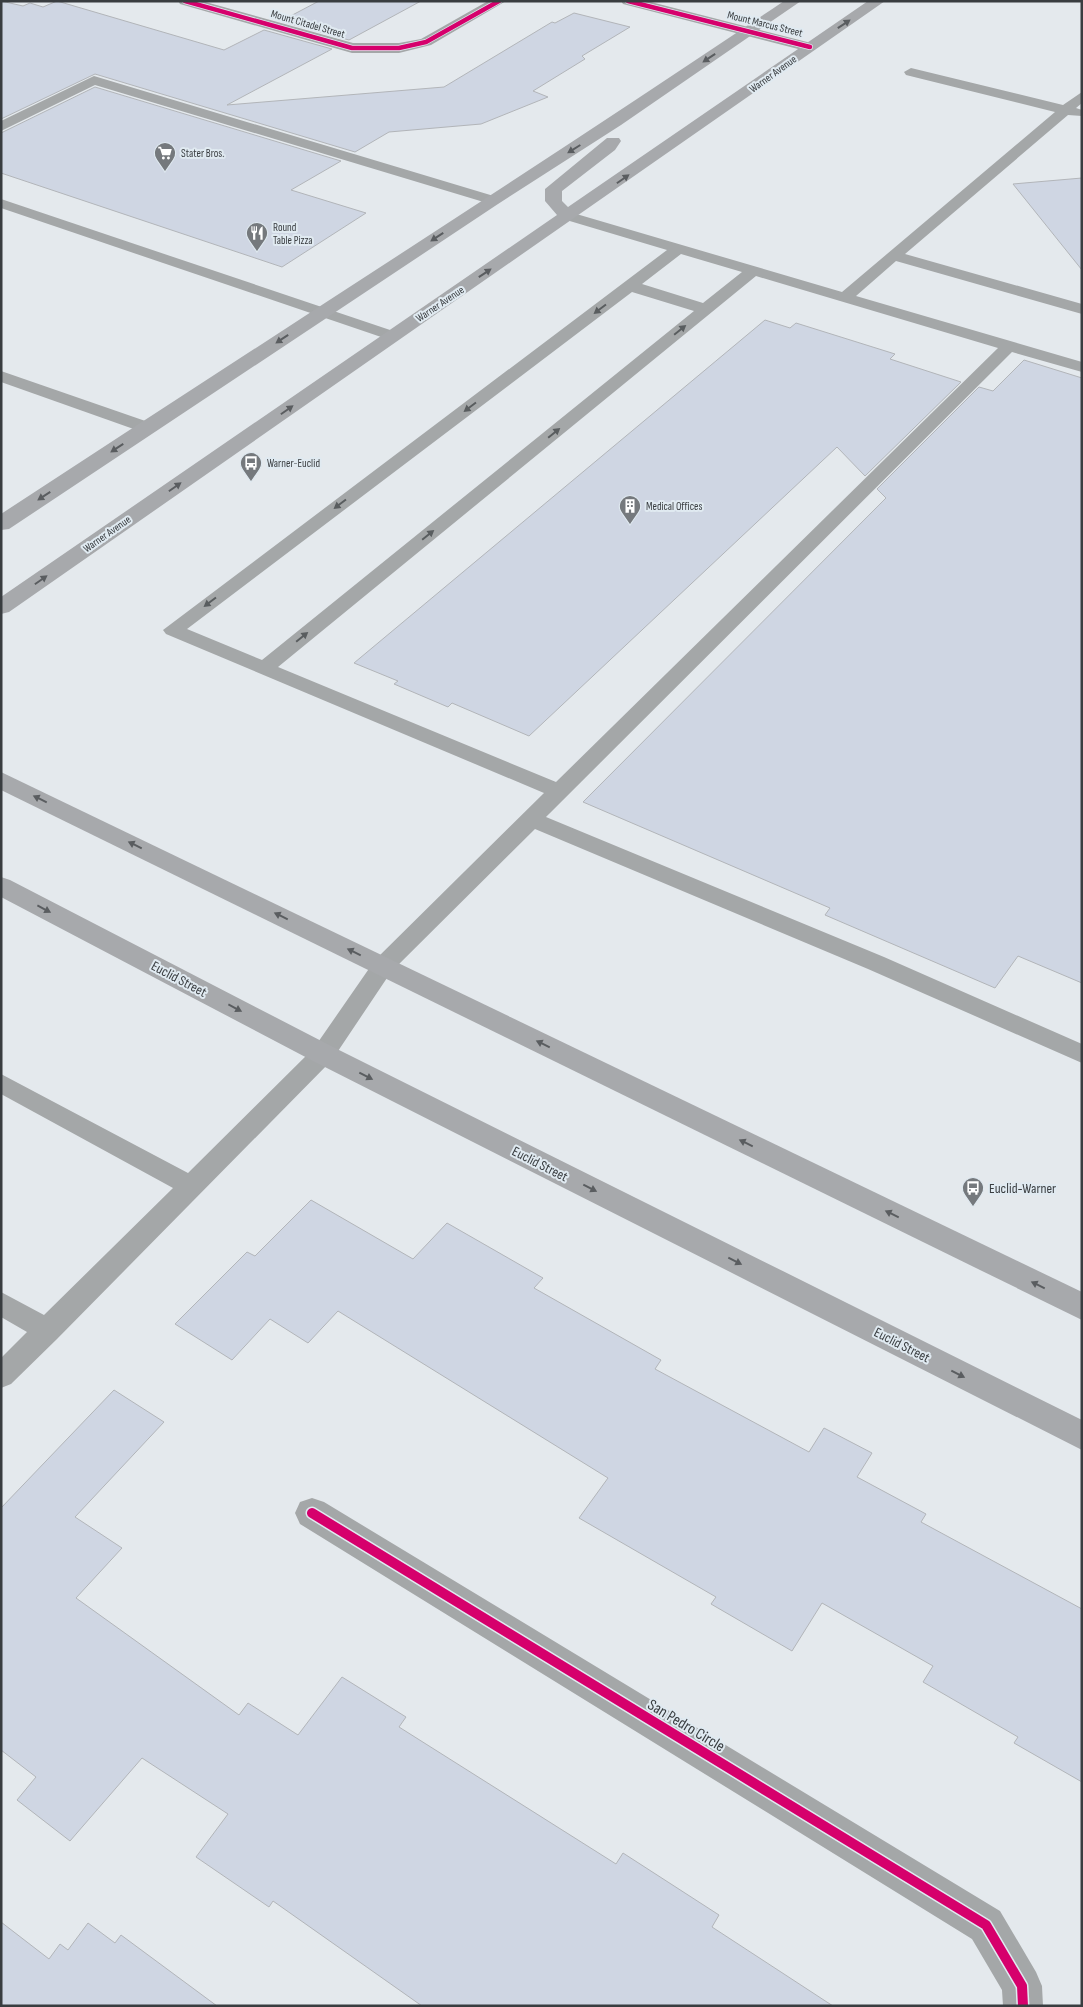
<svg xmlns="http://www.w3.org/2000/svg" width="1083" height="2007" font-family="'Sofia Sans Condensed',sans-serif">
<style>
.building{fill:#cfd6e3;stroke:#b2b5b9}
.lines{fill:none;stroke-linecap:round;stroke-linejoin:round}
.service{fill:#a4a7a8;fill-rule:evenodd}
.minor{fill:#a4a7a8;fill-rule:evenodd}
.primary{fill:#a7a9ac;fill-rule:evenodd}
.cycleway-far1-casing{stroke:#e0eaf1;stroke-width:6}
.cycleway-casing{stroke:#e0eaf1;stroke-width:13}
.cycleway-far1{stroke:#d6006c;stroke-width:4.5}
.cycleway{stroke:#d6006c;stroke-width:10}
.oneway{fill:#5a5d60}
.oneway2{fill:#595d5f}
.labels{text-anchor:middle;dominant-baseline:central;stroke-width:4;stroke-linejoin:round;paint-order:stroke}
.far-street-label{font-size:11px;fill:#393d40;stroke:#e0eaf1}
.far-poi-label{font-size:11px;fill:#393d40;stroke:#e0eaf1;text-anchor:start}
.street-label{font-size:14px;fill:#393d40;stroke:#e0eaf1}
.poi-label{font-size:14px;fill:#393d40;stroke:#e0eaf1;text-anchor:start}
.near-street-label{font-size:16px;fill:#393d40;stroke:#e0eaf1}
</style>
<rect width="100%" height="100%" fill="#e4e9ed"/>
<g class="building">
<path d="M 1,1 L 23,6 L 30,3 L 43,7 L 57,1 L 224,50 L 264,30 L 332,49 L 227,105 L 444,87 L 552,22 L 555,23 L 574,13 L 630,27 L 582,56 L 585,59 L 533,91 L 548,97 L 481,124 L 389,132 L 355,152 L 95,74 L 1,119 Z"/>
<path d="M 319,1 L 421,1 L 349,40 L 281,21 Z"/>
<path d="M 95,87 L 341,161 L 291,190 L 366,213 L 282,267 L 1,173 L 1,133 Z"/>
<path d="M 1082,178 L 1082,270 L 1013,184 Z"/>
<path d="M 765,320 L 790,328 L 796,323 L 895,354 L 890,359 L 961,382 L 865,476 L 837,447 L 529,736 L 452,703 L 448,707 L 394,684 L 398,681 L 354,663 Z"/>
<path d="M 1024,360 L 1082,378 L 1082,983 L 1018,956 L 995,988 L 825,915 L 830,908 L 583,802 L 886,498 L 877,489 L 979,387 L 993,391 Z"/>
<path d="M 311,1200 L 413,1259 L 447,1223 L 543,1278 L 534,1288 L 661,1360 L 655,1369 L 809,1452 L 824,1428 L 872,1453 L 857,1477 L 926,1514 L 921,1522 L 1082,1609 L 1082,1782 L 1014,1743 L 1018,1737 L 923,1682 L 933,1666 L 822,1603 L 792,1651 L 711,1604 L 716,1597 L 579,1518 L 608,1478 L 338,1311 L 308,1343 L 270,1319 L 232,1360 L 175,1324 L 247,1252 L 255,1256 Z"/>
<path d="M 114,1390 L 164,1422 L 75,1517 L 122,1548 L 76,1598 L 239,1715 L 248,1703 L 298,1735 L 342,1677 L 406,1717 L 399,1727 L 616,1864 L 623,1853 L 719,1915 L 712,1927 L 833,2006 L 422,2006 L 273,1901 L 269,1907 L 196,1857 L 228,1814 L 142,1758 L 70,1841 L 17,1800 L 36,1777 L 1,1750 L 1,1508 Z"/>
<path d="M 1,1922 L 49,1959 L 60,1944 L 68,1950 L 88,1923 L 115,1943 L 121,1935 L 217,2006 L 1,2006 Z"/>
</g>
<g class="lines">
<g class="service">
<path d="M 911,68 L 1063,105 L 1082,92 L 1082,103 L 1076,108 L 1082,110 L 1082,116 L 1068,115 L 905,254 L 1082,304 L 1082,314 L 896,261 L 856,296 L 1082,362 L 1082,372 L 1012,352 L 546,817 L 884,957 L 1082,1044 L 1082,1063 L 868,969 L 535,829 L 391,972 L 332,1060 L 57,1339 L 11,1384 L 1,1388 L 1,1358 L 27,1332 L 1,1317 L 1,1292 L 44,1315 L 173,1188 L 1,1094 L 1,1074 L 188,1173 L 314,1048 L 375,960 L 544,793 L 166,634 L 163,630 L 667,250 L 563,219 L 560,216 L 563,213 L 573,213 L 842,292 L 1055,112 L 906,75 L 904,72 ZM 681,254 L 742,272 L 703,303 L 642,284 ZM 756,276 L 998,348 L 556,782 L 278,667 ZM 632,292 L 694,311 L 262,660 L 187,629 Z"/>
<path d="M 94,76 L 497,197 L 499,200 L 497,203 L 487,203 L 95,85 L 1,131 L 1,121 Z"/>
<path d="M 1,199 L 399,333 L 401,336 L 399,339 L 387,339 L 1,208 Z"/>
<path d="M 1,371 L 154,424 L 157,428 L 154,432 L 142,432 L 1,382 Z"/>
</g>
<g class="minor">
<path d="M 178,1 L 202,1 L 353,43 L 399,43 L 421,39 L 488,1 L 506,1 L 431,45 L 399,53 L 352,53 L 180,4 Z"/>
<path d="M 621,1 L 647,1 L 815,44 L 818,47 L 810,52 L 623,4 Z"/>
<path d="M 312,1498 L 324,1502 L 1000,1911 L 1036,1972 L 1042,1986 L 1043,2006 L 1003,2006 L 1002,1990 L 972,1939 L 300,1524 L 295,1513 L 300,1502 Z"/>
</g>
<g class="primary">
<path d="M 784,1 L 801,1 L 621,125 L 498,204 L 9,529 L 1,530 L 1,514 C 262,343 525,175 784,1 Z"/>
<path d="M 868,1 L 885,1 L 9,612 L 1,614 L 1,597 L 557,215 L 545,201 L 545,189 L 607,138 L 619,138 L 621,141 L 615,150 L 562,191 L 562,201 L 568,207 Z"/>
<path d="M 1,772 L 1082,1292 L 1082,1320 L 1,790 Z"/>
<path d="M 1,877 L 10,880 L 333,1047 L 1082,1420 L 1082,1450 L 313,1061 L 1,897 Z"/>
</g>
<g class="cycleway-far1-casing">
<g id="cycleway-far1">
<path d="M 185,1 L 352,48 L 399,48 L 426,42 L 499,1"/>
<path d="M 628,1 L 810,47"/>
</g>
</g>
<g class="cycleway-casing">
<path id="cycleway" d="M 312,1513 L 986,1925 L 1022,1986 L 1023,2006"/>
</g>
<use href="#cycleway-far1" class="cycleway-far1"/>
<use href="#cycleway" class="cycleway"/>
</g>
<defs><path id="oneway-solid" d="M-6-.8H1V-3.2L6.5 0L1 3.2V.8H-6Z" transform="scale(1.25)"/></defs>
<g class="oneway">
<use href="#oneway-solid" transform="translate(844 24) rotate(-34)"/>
<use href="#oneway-solid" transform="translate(709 58) rotate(146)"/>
<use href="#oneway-solid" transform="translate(574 149) rotate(148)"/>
<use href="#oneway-solid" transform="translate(623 179) rotate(-35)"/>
<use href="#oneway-solid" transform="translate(437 237) rotate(147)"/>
<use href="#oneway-solid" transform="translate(485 273) rotate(-34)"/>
<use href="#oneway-solid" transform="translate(282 339) rotate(146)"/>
<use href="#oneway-solid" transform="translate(287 410) rotate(-35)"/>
<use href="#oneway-solid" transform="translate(117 448) rotate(147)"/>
<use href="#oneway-solid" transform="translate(175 487) rotate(-35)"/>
<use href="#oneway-solid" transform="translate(44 496) rotate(147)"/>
<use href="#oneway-solid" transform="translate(41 580) rotate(-35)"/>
<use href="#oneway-solid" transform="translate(40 799) rotate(-154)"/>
<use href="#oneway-solid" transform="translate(135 845) rotate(-154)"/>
<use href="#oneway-solid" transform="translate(44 909) rotate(28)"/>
<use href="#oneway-solid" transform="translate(281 916) rotate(-154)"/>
<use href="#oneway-solid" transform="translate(354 952) rotate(-154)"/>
<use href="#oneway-solid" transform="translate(235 1008) rotate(28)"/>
<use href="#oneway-solid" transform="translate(543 1044) rotate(-154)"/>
<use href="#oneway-solid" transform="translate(366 1076) rotate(27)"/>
<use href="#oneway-solid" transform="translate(746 1143) rotate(-154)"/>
<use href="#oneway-solid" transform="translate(590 1188) rotate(27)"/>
<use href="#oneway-solid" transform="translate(892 1214) rotate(-154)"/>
<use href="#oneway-solid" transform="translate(735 1261) rotate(27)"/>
<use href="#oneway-solid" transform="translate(1038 1285) rotate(-154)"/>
<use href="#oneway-solid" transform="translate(958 1374) rotate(27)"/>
</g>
<g class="oneway2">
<use href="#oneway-solid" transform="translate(600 309) rotate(143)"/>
<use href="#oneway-solid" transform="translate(680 330) rotate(-39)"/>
<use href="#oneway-solid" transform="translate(470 407) rotate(143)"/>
<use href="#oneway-solid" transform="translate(554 433) rotate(-39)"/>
<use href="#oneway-solid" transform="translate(340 504) rotate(143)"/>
<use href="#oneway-solid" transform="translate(428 535) rotate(-39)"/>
<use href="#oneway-solid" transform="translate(210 602) rotate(143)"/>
<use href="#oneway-solid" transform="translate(302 637) rotate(-39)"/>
</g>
<defs>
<g id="supermarket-pin" transform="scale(1.125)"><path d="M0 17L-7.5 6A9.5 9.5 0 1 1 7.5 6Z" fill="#75797d" stroke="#e0eaf1"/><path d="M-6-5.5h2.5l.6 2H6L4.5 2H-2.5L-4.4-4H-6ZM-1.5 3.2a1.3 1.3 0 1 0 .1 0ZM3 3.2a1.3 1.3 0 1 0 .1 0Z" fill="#fff"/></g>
<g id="restaurant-pin" transform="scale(1.125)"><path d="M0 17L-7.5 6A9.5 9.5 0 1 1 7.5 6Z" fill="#75797d" stroke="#e0eaf1"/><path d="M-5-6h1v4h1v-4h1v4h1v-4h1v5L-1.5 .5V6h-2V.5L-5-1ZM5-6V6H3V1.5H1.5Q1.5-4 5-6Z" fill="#fff"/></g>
<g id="bus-pin" transform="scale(1.125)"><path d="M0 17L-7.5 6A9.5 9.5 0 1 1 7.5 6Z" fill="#75797d" stroke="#e0eaf1"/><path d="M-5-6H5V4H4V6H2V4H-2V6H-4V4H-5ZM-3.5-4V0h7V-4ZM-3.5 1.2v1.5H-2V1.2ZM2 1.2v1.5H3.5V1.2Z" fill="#fff"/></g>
<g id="building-pin" transform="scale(1.125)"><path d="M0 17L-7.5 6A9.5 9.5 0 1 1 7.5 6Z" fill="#75797d" stroke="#e0eaf1"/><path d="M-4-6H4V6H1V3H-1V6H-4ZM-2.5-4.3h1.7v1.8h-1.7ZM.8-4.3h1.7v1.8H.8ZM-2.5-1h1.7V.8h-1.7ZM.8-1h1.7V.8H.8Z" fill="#fff"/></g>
</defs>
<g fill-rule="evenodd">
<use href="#supermarket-pin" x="165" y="153"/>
<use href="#restaurant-pin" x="257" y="233"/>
<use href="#bus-pin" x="251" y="463"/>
<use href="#building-pin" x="630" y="506"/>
<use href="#bus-pin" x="973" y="1188"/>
</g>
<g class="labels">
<g class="far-street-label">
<text transform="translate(308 24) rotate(16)">Mount Citadel Street</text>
<text transform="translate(765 24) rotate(14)">Mount Marcus Street</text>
<text transform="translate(773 74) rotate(-36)">Warner Avenue</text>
<text transform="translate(440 304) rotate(-34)">Warner Avenue</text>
<text transform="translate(107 534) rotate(-35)">Warner Avenue</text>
</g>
<g class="far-poi-label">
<text x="181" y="153">Stater Bros.</text>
<text x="273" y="227">Round<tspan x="273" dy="13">Table Pizza</tspan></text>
<text x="267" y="463">Warner-Euclid</text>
<text x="646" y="506">Medical Offices</text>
</g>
<g class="street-label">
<text transform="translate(179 979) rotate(28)">Euclid Street</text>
<text transform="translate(540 1164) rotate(27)">Euclid Street</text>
<text transform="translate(902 1345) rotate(27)">Euclid Street</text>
</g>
<g class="poi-label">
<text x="989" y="1188">Euclid-Warner</text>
</g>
<g class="near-street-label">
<text transform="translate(686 1726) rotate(31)">San Pedro Circle</text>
</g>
</g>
<rect width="1083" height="2007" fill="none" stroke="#393d40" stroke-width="5"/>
</svg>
